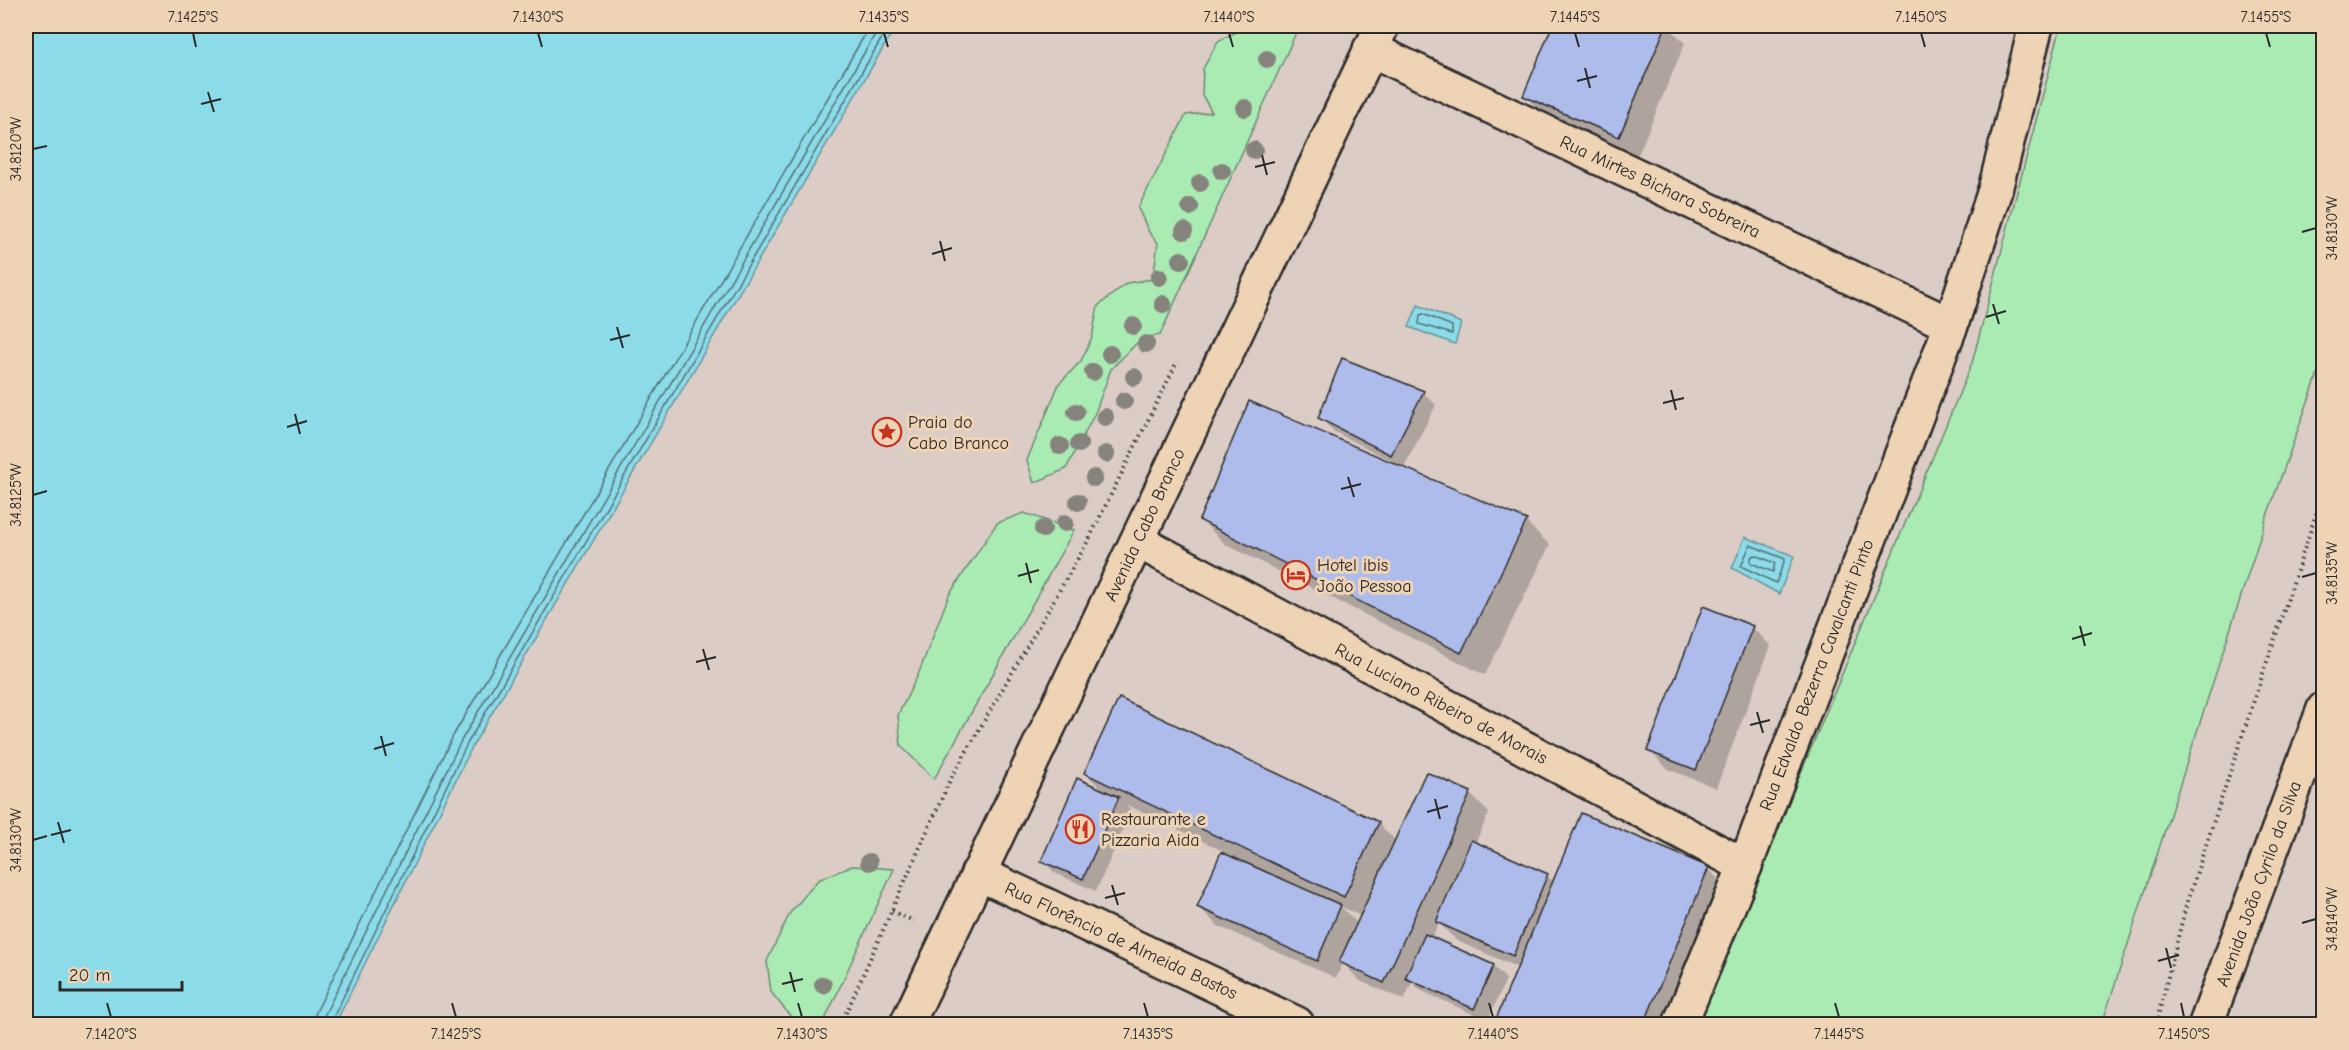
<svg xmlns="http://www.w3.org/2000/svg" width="2349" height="1050" font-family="'Comic Neue',sans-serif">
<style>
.green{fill:#aaebb4;stroke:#6a8b70;stroke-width:1.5}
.water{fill:#8cdbe8;stroke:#65959c;stroke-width:1.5}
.shadow{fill:#0003;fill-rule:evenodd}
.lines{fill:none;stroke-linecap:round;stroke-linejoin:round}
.shore{stroke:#527177;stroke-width:1.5}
.building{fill:#aebcec;stroke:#2b2b2b;stroke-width:1.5}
.minor-casing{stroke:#2b2b2b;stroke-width:38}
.major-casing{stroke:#2b2b2b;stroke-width:38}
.path{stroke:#2b2b2b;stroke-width:4;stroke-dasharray:1.5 4.5;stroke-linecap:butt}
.minor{stroke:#eed3b5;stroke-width:33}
.major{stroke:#eed3b5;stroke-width:33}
.tree{fill:#85837c}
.ticks{fill:none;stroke:#2b2b2b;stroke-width:2}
.labels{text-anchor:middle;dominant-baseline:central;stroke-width:6;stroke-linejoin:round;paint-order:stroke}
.street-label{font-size:18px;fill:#2b2b2b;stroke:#eed3b5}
.poi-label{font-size:18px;fill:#2b2b2b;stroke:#eed3b5;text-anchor:start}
.neatline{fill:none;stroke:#2b2b2b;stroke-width:2}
.ticks-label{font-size:15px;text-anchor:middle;fill:#2b2b2b}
</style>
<rect width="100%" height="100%" fill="#dbccc6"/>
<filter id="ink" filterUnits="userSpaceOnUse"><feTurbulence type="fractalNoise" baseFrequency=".0167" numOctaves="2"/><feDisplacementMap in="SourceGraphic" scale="12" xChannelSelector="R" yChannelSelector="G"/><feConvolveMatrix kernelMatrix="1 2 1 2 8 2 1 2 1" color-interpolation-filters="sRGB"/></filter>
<g filter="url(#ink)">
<g class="green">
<path d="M 1248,26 L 1299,26 L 1160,335 L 1142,338 L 1111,369 L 1095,413 L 1066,469 L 1034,483 L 1027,460 L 1059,384 L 1081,361 L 1092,337 L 1098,306 L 1127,283 L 1153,279 L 1158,243 L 1149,232 L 1138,208 L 1186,115 L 1212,112 L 1202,95 L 1203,69 L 1218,41 Z"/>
<path d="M 2061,26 L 2323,26 L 2323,360 L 2268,513 L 2102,1024 L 1696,1024 L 1972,363 Z"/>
<path d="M 1024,513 L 1074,530 L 934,779 L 901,746 L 898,715 L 918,675 L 949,595 L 997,523 Z"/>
<path d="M 852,866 L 894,869 L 823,1024 L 802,1024 L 791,1017 L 771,992 L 767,961 L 790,913 L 818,880 Z"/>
</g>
<g class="water">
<path d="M 26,26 L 896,26 L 472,747 L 335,1024 L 26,1024 Z"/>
<path d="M 1418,305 L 1461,323 L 1455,344 L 1409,327 Z"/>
<path d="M 1745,537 L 1794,556 L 1779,594 L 1732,568 Z"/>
</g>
<g class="shadow">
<path d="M 1554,26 L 1667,26 L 1685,43 L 1638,155 L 1544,115 L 1525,96 Z"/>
<path d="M 1343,360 L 1423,392 L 1436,405 L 1403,469 L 1526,522 L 1550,545 L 1485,675 L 1225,544 L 1201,520 L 1395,466 L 1396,463 L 1333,431 L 1320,418 Z"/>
<path d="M 1752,627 L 1771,646 L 1716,788 L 1668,769 L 1649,750 Z"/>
<path d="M 1085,773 L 1378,823 L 1396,841 L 1470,794 L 1489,813 L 1475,844 L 1547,876 L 1554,882 L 1708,869 L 1732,892 L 1677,1024 L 1495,1024 L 1519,968 L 1457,941 L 1439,923 L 1431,939 L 1493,966 L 1506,979 L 1488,1021 L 1420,990 L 1412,982 L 1404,1000 L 1360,981 L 1343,963 L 1336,978 L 1218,926 L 1199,907 L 1223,851 L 1125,804 L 1131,811 L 1096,891 L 1055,873 L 1042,860 L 1104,791 ZM 1342,907 L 1362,917 L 1358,924 L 1342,908 Z"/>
</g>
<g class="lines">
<g class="shore">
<path d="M 1423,314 L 1452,326 L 1452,334 L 1419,324 L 1420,315 Z"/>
<path d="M 1750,545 L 1785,559 L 1776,583 L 1741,566 Z"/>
<path d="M 1755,555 L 1775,563 L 1773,572 L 1751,563 L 1751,557 Z"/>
<path d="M 313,1024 L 316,1012 L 453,736 L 870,26"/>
<path d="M 323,1024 L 324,1016 L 461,741 L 880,26"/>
<path d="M 330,1024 L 467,744 L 889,26"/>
</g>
</g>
<g class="building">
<path d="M 1552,26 L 1666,26 L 1619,137 L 1523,96 Z"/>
<path d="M 1342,358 L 1424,391 L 1391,455 L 1318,418 Z"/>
<path d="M 1249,401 L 1527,520 L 1461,653 L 1199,520 Z"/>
<path d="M 1703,606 L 1753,626 L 1696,770 L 1647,751 Z"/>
<path d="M 1119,698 L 1379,822 L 1344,897 L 1084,773 Z"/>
<path d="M 1426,772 L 1471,792 L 1384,983 L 1339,962 Z"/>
<path d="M 1077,778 L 1119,797 L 1083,879 L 1041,861 Z"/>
<path d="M 1581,813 L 1709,867 L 1644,1024 L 1494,1024 Z"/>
<path d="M 1471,840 L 1548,874 L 1513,956 L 1436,922 Z"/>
<path d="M 1221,852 L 1341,905 L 1317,961 L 1197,907 Z"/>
<path d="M 1425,934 L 1494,965 L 1474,1009 L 1405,978 Z"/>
</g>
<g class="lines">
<g class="minor-casing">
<g id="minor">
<path d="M 1370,49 L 1951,325"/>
<path d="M 1138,541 L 1745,866"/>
<path d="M 978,873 L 1297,1024"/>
</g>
</g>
<g class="major-casing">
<g id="major">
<path d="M 907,1024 L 1382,26"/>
<path d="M 1680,1024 L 1745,866 L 1951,325 L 1995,190 L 2036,26"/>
<path d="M 2206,1024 L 2324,709"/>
</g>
</g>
<g class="path">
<path d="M 892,911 L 914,921"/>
<path d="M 841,1024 L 950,780 L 1088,541 L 1177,362"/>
<path d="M 2156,1024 L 2187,902 L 2324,490"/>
</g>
<use href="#minor" class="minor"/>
<use href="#major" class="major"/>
</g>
<g class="tree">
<circle cx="1267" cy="59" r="9"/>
<circle cx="1245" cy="108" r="9"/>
<circle cx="1254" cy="150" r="9"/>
<circle cx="1222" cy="171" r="9"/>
<circle cx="1200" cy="183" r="9"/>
<circle cx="1190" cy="207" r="9"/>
<circle cx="1184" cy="231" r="9"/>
<circle cx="1181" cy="260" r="9"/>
<circle cx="1159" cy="277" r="9"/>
<circle cx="1163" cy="304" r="9"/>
<circle cx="1133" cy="326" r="9"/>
<circle cx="1146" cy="344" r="9"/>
<circle cx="1110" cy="354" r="9"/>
<circle cx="1093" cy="372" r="9"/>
<circle cx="1134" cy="377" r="9"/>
<circle cx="1124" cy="401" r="9"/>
<circle cx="1076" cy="412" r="9"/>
<circle cx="1105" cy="417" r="9"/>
<circle cx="1079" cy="444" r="9"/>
<circle cx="1060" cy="446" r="9"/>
<circle cx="1106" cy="454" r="9"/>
<circle cx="1094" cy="478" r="9"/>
<circle cx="1078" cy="502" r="9"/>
<circle cx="1065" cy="523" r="9"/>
<circle cx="1043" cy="529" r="9"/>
<circle cx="869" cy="862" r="9"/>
<circle cx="823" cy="985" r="9"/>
</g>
</g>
<path class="ticks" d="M 193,33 L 196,47M 538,33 L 542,47M 884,33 L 888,47M 1229,33 L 1233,47M 1575,33 L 1579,47M 1921,33 L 1925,47M 2266,33 L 2270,47M 1585,68 L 1590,88M 1577,81 L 1597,76M 208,92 L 214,112M 201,104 L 221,99M 33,149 L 47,146M 1262,155 L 1267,175M 1255,167 L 1275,162M 2302,232 L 2316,228M 940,241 L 945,261M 932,254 L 952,248M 1993,304 L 1999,324M 1986,317 L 2006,311M 617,327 L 623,348M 610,340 L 630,335M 1671,390 L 1676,410M 1663,403 L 1684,398M 295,414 L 300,434M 287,427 L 307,421M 1348,477 L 1354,497M 1341,489 L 1361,484M 33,495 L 47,491M 1026,563 L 1031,583M 1018,576 L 1039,570M 2302,577 L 2316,573M 2080,626 L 2085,646M 2072,639 L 2092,633M 703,649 L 709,670M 696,662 L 716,657M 1757,712 L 1763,733M 1750,725 L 1770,720M 381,736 L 386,756M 374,749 L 394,743M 1435,799 L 1440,819M 1427,812 L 1448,806M 58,822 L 64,843M 51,835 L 71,830M 33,840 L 47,836M 1112,885 L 1118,905M 1105,898 L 1125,893M 2302,923 L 2316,919M 2166,948 L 2171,968M 2158,961 L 2179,955M 790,972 L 795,992M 782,984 L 803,979M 107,1003 L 111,1017M 452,1003 L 456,1017M 798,1003 L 802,1017M 1144,1003 L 1148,1017M 1489,1003 L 1493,1017M 1835,1003 L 1839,1017M 2181,1003 L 2184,1017"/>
<defs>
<g id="sight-ring" transform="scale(1.5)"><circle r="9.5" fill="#eed3b5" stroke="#c8321e" stroke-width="1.5"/><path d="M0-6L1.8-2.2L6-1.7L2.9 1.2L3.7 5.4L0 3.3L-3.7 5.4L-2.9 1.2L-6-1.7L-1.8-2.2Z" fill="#c8321e"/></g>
<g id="hotel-ring" transform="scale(1.5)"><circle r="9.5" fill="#eed3b5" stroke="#c8321e" stroke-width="1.5"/><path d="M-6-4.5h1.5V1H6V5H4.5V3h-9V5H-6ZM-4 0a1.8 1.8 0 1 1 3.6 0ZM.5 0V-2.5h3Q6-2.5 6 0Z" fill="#c8321e"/></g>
<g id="restaurant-ring" transform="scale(1.5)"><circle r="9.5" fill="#eed3b5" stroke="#c8321e" stroke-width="1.5"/><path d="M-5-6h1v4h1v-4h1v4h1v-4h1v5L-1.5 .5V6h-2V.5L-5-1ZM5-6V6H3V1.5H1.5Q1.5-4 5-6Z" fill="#c8321e"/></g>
</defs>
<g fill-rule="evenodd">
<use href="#sight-ring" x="887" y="432"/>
<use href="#hotel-ring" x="1296" y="575"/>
<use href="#restaurant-ring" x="1080" y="829"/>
</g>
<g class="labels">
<g class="street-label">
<text transform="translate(1660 187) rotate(25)">Rua Mirtes Bichara Sobreira</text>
<text transform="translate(1145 525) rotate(-65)">Avenida Cabo Branco</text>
<text transform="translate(1817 675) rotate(-69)">Rua Edvaldo Bezerra Cavalcanti Pinto</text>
<text transform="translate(1441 704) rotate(28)">Rua Luciano Ribeiro de Morais</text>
<text transform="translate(2259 884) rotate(-70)">Avenida João Cyrilo da Silva</text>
<text transform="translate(1121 941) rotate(25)">Rua Florêncio de Almeida Bastos</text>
</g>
<g class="poi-label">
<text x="908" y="422">Praia do<tspan x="908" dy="21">Cabo Branco</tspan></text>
<text x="1317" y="565">Hotel ibis<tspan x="1317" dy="21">João Pessoa</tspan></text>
<text x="1101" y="819">Restaurante e<tspan x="1101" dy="21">Pizzaria Aida</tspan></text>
</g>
</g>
<rect width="2349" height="1050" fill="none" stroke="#eed3b5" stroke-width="66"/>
<path d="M60 981v9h122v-9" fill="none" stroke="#2b2b2b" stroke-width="3"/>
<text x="69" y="981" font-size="18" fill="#2b2b2b" stroke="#eed3b5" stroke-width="4.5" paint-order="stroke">20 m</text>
<rect x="33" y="33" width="2283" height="984" class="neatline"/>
<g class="ticks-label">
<text x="193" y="22">7.1425°S</text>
<text x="538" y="22">7.1430°S</text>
<text x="884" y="22">7.1435°S</text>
<text x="1229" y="22">7.1440°S</text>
<text x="1575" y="22">7.1445°S</text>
<text x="1921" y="22">7.1450°S</text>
<text x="2266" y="22">7.1455°S</text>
<text transform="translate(16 149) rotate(-90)" y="5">34.8120°W</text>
<text transform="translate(2332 228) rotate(-90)" y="5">34.8130°W</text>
<text transform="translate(16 495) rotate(-90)" y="5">34.8125°W</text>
<text transform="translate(2332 573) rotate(-90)" y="5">34.8135°W</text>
<text transform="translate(16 840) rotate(-90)" y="5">34.8130°W</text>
<text transform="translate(2332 919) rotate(-90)" y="5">34.8140°W</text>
<text x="111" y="1039">7.1420°S</text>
<text x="456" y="1039">7.1425°S</text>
<text x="802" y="1039">7.1430°S</text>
<text x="1148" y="1039">7.1435°S</text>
<text x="1493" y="1039">7.1440°S</text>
<text x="1839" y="1039">7.1445°S</text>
<text x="2184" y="1039">7.1450°S</text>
</g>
</svg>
